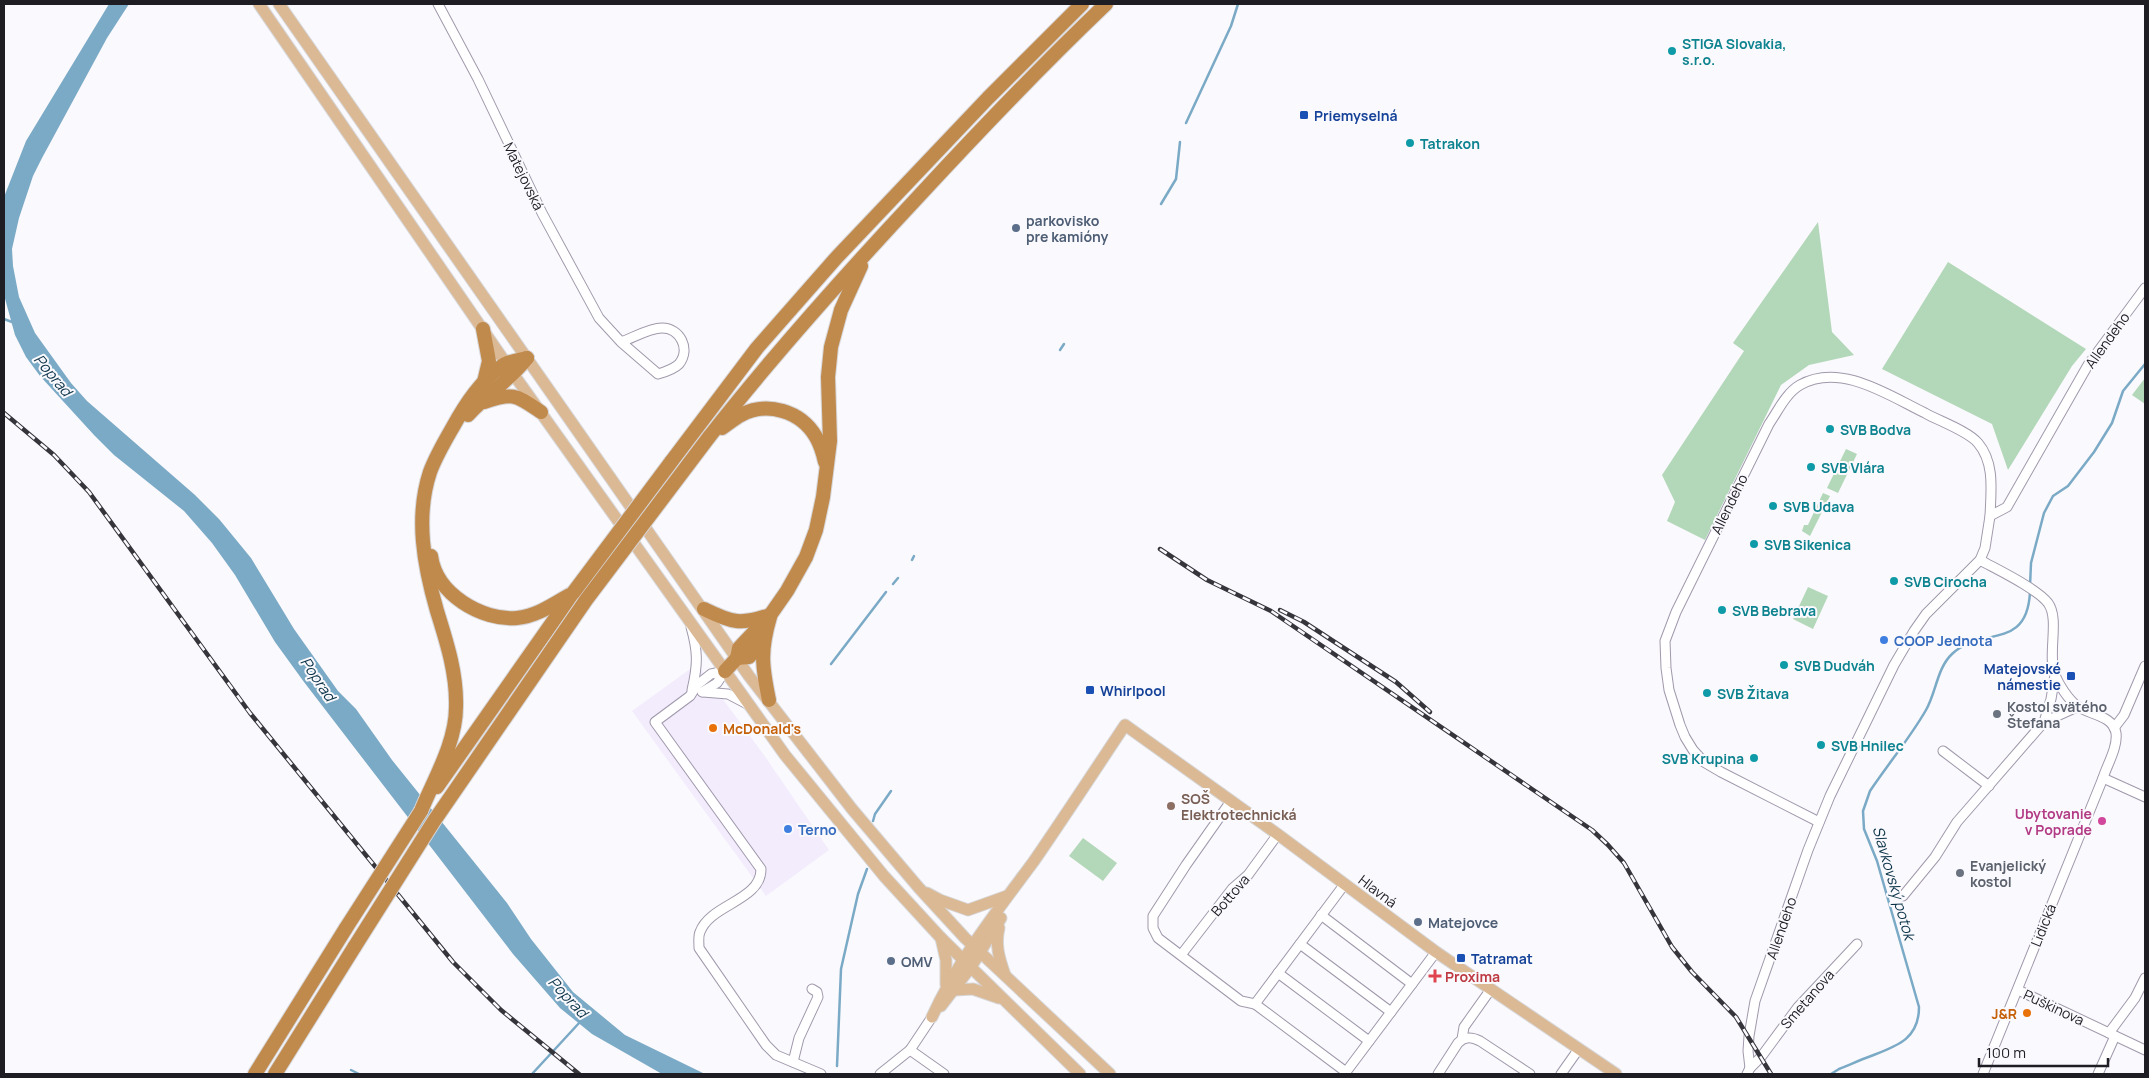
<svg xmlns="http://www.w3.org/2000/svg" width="2149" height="1078" font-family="Manrope,sans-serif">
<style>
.commercial{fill:#f3ecfd}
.green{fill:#b3d7b9}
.water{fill:#7baac6}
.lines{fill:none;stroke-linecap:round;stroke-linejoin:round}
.stream{stroke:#7baac6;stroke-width:2.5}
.minor-casing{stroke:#a099ac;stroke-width:11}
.major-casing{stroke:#d7d6d8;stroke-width:13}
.highway-casing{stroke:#d7d6d8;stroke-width:16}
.minor{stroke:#fff;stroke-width:9}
.major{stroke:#dab994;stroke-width:11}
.highway{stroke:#c18a4d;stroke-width:14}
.rail-casing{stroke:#37353c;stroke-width:4.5}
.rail{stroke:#faf9fd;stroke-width:2.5;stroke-dasharray:8;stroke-linecap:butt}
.highway-bridge-casing{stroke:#d7d6d8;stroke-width:16;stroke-linecap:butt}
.highway-bridge{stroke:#c18a4d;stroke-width:14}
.culture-dot{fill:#0f9aa8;stroke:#faf9fd;stroke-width:2}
.transit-dot{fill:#1a4fb4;stroke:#faf9fd;stroke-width:2}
.service-dot{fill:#5c6f8a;stroke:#faf9fd;stroke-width:2}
.shop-dot{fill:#3f7fe0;stroke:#faf9fd;stroke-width:2}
.worship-dot{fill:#6b7280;stroke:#faf9fd;stroke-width:2}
.food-dot{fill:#e8710a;stroke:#faf9fd;stroke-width:2}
.education-dot{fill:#8d6e63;stroke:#faf9fd;stroke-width:2}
.hotel-dot{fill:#d1479c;stroke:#faf9fd;stroke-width:2}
.health-dot{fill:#e0444e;stroke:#faf9fd;stroke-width:2}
.labels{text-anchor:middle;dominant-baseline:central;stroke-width:4;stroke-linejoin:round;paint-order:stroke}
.culture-label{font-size:14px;font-weight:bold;fill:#0d838f;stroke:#faf9fd;text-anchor:start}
.transit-label{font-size:14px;font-weight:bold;fill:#164399;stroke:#faf9fd;text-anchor:start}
.street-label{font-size:14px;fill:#1f1d24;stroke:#faf9fd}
.service-label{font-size:14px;font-weight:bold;fill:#4e5e75;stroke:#faf9fd;text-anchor:start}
.shop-label{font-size:14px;font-weight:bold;fill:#366cbe;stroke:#faf9fd;text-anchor:start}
.worship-label{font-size:14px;font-weight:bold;fill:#5b616d;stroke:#faf9fd;text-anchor:start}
.food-label{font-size:14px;font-weight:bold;fill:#c56008;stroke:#faf9fd;text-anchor:start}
.education-label{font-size:14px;font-weight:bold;fill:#785e54;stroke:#faf9fd;text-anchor:start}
.hotel-label{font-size:14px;font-weight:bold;fill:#b23c85;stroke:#faf9fd;text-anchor:end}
.health-label{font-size:14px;font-weight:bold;fill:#be3a42;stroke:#faf9fd;text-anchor:start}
.water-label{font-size:15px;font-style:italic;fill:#0c3449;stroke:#faf9fd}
</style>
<rect width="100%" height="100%" fill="#faf9fd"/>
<path class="commercial" d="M 697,664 L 764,755 L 829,850 L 766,896 L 632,711 Z"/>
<g class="green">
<path d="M 1818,222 L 1832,332 L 1854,355 L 1809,365 L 1781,385 L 1705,540 L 1667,521 L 1675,502 L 1662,475 L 1744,351 L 1733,343 Z"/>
<path d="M 1948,262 L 2086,349 L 2072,366 L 2008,470 L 1992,424 L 1882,369 Z"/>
<path d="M 2145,378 L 2145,404 L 2132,395 Z"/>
<path d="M 1846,449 L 1857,454 L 1838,493 L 1827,488 Z"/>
<path d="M 1823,493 L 1830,496 L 1810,536 L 1802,531 L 1804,525 L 1808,525 Z"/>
<path d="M 1808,587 L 1828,596 L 1813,629 L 1793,619 Z"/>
<path d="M 1083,838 L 1117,863 L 1103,881 L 1069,856 Z"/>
</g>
<path class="water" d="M 109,4 L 129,4 L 107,38 L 42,158 L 33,176 L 19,218 L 12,249 L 13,266 L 19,297 L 35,333 L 71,383 L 87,401 L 195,495 L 219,519 L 251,558 L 294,629 L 338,691 L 356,709 L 392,760 L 507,903 L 531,939 L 573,992 L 625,1035 L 705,1074 L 662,1074 L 592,1034 L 560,1008 L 513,954 L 304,682 L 275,642 L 235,575 L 212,543 L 184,511 L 114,455 L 94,435 L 40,376 L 26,357 L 15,335 L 4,295 L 4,197 L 26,141 Z"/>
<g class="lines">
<g class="stream">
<path d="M 1186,123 L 1231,26 L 1238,4"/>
<path d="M 1161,204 L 1176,179 L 1180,142"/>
<path d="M 4,319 L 12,322"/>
<path d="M 1060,350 L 1064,344"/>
<path d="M 912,560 L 914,556"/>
<path d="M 893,584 L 898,578"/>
<path d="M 2030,586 L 2031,563 L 2044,513 L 2053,496 L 2068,486 L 2094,452 L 2112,423 L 2123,391 L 2145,364"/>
<path d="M 831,664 L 886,592"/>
<path d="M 873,821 L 875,814 L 891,791"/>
<path d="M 837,1066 L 841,969 L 858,894 L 867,869"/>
<path d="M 351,1070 L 359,1074"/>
<path d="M 532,1074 L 580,1022"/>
<path d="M 1831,1074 L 1839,1069 C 1849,1065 1860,1060 1871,1056 C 1897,1046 1919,1039 1919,1007 L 1877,861 L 1864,829 L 1863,811 L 1870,791 C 1888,764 1910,738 1926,710 C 1936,693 1937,668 1952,654 C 1982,626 2027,651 2030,592"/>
</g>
<g class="minor-casing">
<g id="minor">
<path d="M 438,4 L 478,79 L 542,213 L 599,318 L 621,342 L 658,374 C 665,372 674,369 679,364 C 691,349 680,328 662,328 C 649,328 633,338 621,342"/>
<path d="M 1980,560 C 1998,570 2036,588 2048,603 C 2060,619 2047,655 2055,675 C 2059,685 2068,699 2077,706 C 2089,715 2113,715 2116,733 C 2118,747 2107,765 2103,778 L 1983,1074"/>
<path d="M 691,627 C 698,652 698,664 692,690"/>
<path d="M 725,671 L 711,674 L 697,685 L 690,696 L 655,722 L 761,869 C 761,901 710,904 700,932 C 698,936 699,943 699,948 L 766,1045 L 776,1055 L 821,1074"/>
<path d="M 702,692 L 717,683 L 725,671"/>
<path d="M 703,692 L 728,694 L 747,704"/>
<path d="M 2044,722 L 2077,707"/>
<path d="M 2114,728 L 2124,715 L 2145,666"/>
<path d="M 1943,751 L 1989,786"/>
<path d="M 2103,778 L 2145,797"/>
<path d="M 1231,801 L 1186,865 L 1153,916 L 1153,928 L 1158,938 L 1241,1001 L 1255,1004"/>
<path d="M 1819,822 L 1721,772 L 1704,762 L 1693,750 L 1685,737 L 1680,725 L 1669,690 L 1666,668 L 1665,641 L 1676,612 L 1769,424 C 1778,411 1786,393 1800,385 C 1840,362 1888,395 1925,413 C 1939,421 1968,431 1978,443 C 1995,463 1991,491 1990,516"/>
<path d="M 1903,896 L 1935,857 L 1957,822 L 2044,722 L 2051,699 L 2055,675"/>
<path d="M 1321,915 L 1412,984"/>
<path d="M 1300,944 L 1391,1012"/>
<path d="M 1181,955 L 1232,889 L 1248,875 L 1278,834"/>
<path d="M 1278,973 L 1369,1041"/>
<path d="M 2018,990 L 2145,1050"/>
<path d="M 1255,1004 L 1346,1072 L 1436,952"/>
<path d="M 1255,1004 L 1344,885"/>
<path d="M 2109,1033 L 2135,998 L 2145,978"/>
<path d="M 1462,1039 L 1464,1027 L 1491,989"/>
<path d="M 910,1050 L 944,1074"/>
<path d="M 793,1062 L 799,1038 L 818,997 L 817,992 L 812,989"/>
<path d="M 1750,1068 L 1748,1051 L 1749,1036 L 1755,1001 L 1808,850 L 1830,796 L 1894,665 L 1914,631 L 1926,614 L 1980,560 L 1985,548 L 1990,516 L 2007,507 L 2088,365 L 2145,288"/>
<path d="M 880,1074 L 910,1050 L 932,1017"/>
<path d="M 1438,1074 L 1458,1043 C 1465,1036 1472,1037 1480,1041 L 1530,1074"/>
<path d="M 1561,1074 L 1578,1050"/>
<path d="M 1747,1074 L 1750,1068 L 1761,1057 L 1798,1007 L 1857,944"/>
<path d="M 2098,1074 L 2115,1036"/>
</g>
</g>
<g class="major-casing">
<g id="major">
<path d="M 259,4 L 514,375 L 785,755 L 884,876 L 941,938 L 1080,1074"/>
<path d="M 279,4 L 749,676 L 852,809 L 919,888 L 965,938 L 1110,1074"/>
<path d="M 927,893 L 940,900 L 968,910 L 1007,896"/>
<path d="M 999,928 C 995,945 999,958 1005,975"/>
<path d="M 941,938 L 946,960 L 946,985"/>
<path d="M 955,990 L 973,989 L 999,998"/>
<path d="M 941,1006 L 971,967 L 1001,918"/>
<path d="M 932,1017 C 958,960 997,911 1034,861 C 1065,816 1095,770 1125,725 L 1280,836 L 1436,952 L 1616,1074"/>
</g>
</g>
<g class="highway-casing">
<g id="highway">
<path d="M 483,329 L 489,361 L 484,382"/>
<path d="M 484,402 C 514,392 516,395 541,412"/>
<path d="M 468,415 C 487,394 510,380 527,358"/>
<path d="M 722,428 C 728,424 735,418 741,415 C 767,401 801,411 816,437 C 820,444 823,453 825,462"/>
<path d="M 709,437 C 775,353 846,274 918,197 C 979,131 1041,66 1106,4"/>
<path d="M 671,462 L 757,348 L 837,257 L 988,98 L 1082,4"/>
<path d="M 431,556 C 436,594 482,621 517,618 C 538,616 555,603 573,593"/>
<path d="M 704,609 C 732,623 741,625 770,615"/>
<path d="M 737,658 L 749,657 L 764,639"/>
<path d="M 725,671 L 737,658 L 739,648 L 771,614 L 787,591 L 806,557 L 816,530 L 823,497 L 830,441 L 828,377 L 831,347 L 841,310 L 861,266"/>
<path d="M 769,700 C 762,666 760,651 770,617"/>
<path d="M 437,787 L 571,596"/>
<path d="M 421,811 C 434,779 456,743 456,707 C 457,674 447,643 437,611 C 424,566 415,517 430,472 C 437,453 448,436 458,418 C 469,399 486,376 505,364 C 511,361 520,360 527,358"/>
<path d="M 255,1074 L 346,928"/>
<path d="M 275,1074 L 355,946"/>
</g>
</g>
<use href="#minor" class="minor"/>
<use href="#major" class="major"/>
<use href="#highway" class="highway"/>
<g class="rail-casing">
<g id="rail">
<path d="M 4,413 L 54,455 L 89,492 L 250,713 L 453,962 L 501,1010 L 579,1074"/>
<path d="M 1160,549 L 1207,580 L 1271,611 L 1592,830 L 1608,845 L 1624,863 L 1672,947 L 1692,972 L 1736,1017 L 1771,1074"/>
<path d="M 1280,610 L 1304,622 L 1396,682 L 1430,712"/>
</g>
</g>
<use href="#rail" class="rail"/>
<g class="highway-bridge-casing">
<g id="highway-bridge">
<path d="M 573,593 L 671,462"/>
<path d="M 346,928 L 421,811"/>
<path d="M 355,946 L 434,821 L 586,600 L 709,437"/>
</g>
</g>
<use href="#highway-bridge" class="highway-bridge"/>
</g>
<g class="culture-dot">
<circle cx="1672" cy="51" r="5"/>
<circle cx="1410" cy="143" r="5"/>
<circle cx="1830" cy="429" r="5"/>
<circle cx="1811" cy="467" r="5"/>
<circle cx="1773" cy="506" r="5"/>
<circle cx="1754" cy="544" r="5"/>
<circle cx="1894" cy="581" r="5"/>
<circle cx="1722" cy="610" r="5"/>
<circle cx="1784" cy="665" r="5"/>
<circle cx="1707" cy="693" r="5"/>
<circle cx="1821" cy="745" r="5"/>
<circle cx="1754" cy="758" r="5"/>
</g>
<g class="transit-dot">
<rect x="1299" y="110" width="10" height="10" rx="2.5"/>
<rect x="2066" y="671" width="10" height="10" rx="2.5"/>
<rect x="1085" y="685" width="10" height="10" rx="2.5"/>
<rect x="1456" y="953" width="10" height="10" rx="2.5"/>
</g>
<g class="service-dot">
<circle cx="1016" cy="228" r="5"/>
<circle cx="1418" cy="922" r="5"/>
<circle cx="891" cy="961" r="5"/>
</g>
<g class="shop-dot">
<circle cx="1884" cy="640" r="5"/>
<circle cx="788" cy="829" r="5"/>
</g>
<g class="worship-dot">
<circle cx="1997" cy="714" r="5"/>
<circle cx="1960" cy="873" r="5"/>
</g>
<g class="food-dot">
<circle cx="713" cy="728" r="5"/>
<circle cx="2027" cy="1013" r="5"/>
</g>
<circle class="education-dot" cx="1171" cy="806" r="5"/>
<circle class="hotel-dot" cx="2102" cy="821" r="5"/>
<path class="health-dot" d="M1432.5 968.5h5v5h5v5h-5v5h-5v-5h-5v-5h5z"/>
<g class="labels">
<g class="culture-label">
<text x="1682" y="43">STIGA Slovakia,<tspan x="1682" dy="16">s.r.o.</tspan></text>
<text x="1420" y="143">Tatrakon</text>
<text x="1840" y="429">SVB Bodva</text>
<text x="1821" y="467">SVB Vlára</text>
<text x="1783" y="506">SVB Udava</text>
<text x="1764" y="544">SVB Sikenica</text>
<text x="1904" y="581">SVB Cirocha</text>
<text x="1732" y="610">SVB Bebrava</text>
<text x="1794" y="665">SVB Dudváh</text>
<text x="1717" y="693">SVB Žitava</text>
<text x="1831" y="745">SVB Hnilec</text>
<text x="1744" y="758" text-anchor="end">SVB Krupina</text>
</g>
<g class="transit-label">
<text x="1314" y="115">Priemyselná</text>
<text x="2061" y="668" text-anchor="end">Matejovské<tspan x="2061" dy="16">námestie</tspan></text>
<text x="1100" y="690">Whirlpool</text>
<text x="1471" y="958">Tatramat</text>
</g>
<g class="street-label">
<text transform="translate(524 176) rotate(64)">Matejovská</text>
<text transform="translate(2107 340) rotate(-54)">Allendeho</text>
<text transform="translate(1729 504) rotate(-64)">Allendeho</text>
<text transform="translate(1378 891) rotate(37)">Hlavná</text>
<text transform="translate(1230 895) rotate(-49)">Bottova</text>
<text transform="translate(2043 925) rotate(-68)">Lidická</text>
<text transform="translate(1781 928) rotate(-71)">Allendeho</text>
<text transform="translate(1807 999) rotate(-49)">Smetanova</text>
<text transform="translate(2054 1007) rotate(25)">Puškinova</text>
</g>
<g class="service-label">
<text x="1026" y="220">parkovisko<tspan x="1026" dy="16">pre kamióny</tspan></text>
<text x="1428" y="922">Matejovce</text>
<text x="901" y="961">OMV</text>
</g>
<g class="shop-label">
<text x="1894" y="640">COOP Jednota</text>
<text x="798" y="829">Terno</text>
</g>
<g class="worship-label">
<text x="2007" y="706">Kostol svätého<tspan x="2007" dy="16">Štefana</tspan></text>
<text x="1970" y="865">Evanjelický<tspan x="1970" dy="16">kostol</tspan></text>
</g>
<g class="food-label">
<text x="723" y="728">McDonald's</text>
<text x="2017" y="1013" text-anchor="end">J&amp;R</text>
</g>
<g class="education-label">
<text x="1181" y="798">SOŠ<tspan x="1181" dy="16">Elektrotechnická</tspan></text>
</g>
<g class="hotel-label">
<text x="2092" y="813">Ubytovanie<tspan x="2092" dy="16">v Poprade</tspan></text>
</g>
<g class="health-label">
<text x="1445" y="976">Proxima</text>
</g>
<g class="water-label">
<text transform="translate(53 375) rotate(50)">Poprad</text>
<text transform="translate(318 679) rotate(56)">Poprad</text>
<text transform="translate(1894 883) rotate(74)">Slavkovský potok</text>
<text transform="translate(568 997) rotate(47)">Poprad</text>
</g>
</g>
<rect width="2149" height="1078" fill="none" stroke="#1f1d24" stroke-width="10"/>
<path d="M1979 1058v8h129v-8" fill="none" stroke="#1f1d24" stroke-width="2.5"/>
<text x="1986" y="1058" font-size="15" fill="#1f1d24" stroke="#faf9fd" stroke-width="4" paint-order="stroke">100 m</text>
</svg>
